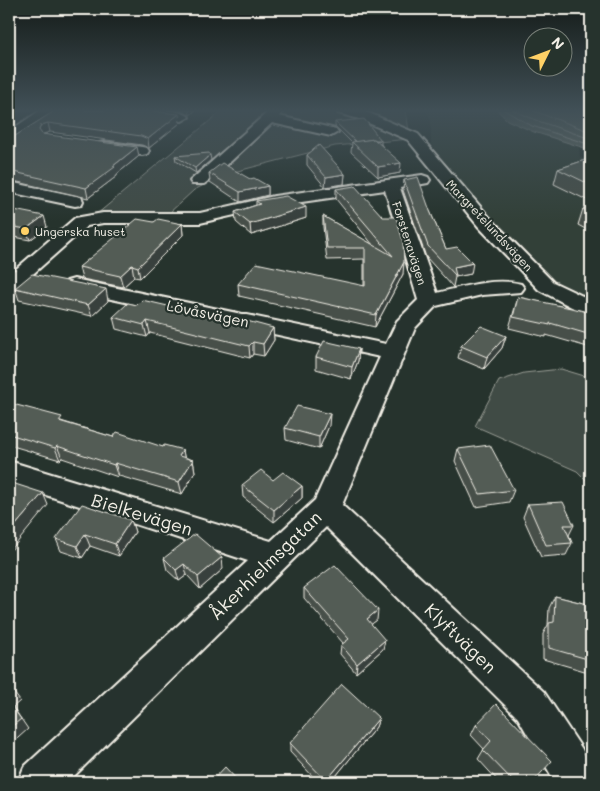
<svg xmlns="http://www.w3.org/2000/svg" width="600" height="791" font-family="Mali,sans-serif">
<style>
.built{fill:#333f39}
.green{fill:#414b45;stroke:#9a9e96}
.water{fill:#676f68;stroke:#9fa39b}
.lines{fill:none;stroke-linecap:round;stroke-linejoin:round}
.shore{stroke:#bcbdb5;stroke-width:1}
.minor-casing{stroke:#f4f1e8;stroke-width:4}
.major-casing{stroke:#f4f1e8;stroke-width:3}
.minor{fill:#26332d;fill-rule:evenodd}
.major{fill:#26332d;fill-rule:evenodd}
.wall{fill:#474f49;stroke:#f4f1e8}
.shaded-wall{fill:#39403c;stroke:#f4f1e8}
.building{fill:#525c55;stroke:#f4f1e8}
.poi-dot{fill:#ffd166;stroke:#26332d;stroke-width:2}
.labels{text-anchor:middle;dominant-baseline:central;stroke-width:4.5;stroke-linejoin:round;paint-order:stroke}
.far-street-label{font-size:12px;fill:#f4f1e8;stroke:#26332d}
.far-poi-label{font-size:12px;fill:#f4f1e8;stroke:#26332d;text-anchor:start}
.street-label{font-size:15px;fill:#f4f1e8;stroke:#26332d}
.near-street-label{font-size:18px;fill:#f4f1e8;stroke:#26332d}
</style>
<rect width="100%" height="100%" fill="#26332d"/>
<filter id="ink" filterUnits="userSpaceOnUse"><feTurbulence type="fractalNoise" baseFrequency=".02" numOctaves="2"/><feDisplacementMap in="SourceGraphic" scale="10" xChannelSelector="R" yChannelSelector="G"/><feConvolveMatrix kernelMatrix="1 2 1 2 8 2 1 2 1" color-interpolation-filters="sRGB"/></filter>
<g filter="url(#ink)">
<path class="built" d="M 425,110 L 497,110 L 507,120 L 579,147 L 580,157 L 591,161 L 591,300 L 556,283 L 494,221 L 454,177 L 431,144 L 431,119 Z"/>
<g class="green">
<path d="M 223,110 L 406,110 L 410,139 L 335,146 L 226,174 L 194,190 L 168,214 L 97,214 Z"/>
<path d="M 561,369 L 591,378 L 591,485 L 577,471 L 475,426 L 499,381 L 524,373 Z"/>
</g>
<path class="water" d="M 497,110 L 591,110 L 591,150 L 534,132 L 507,120 Z"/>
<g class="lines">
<g class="shore">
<path d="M 504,110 L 532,126 L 591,145"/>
<path d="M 513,110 L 538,121 L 591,139"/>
<path d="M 531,110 L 591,132"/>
</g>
<g class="minor-casing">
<g id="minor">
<path d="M 116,110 C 131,110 179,107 189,117 L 182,121 L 122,114 Z"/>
<path d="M 270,110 L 284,110 L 279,116 L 336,129 L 338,132 L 331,136 L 272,123 L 216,175 L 204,184 L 192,184 L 190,181 Z"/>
<path d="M 337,110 L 357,110 L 369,113 L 418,134 L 490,218 L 553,282 L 591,300 L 591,314 L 583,313 L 539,290 L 478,226 L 408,140 L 359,119 L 338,113 Z"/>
<path d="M 104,142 L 142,147 L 147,148 L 149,151 L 147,154 L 142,155 L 99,149 L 97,146 L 99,143 Z"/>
<path d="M 422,175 L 428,177 L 430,180 L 428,183 L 400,188 L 437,293 C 463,287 494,277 521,284 L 524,288 L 521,292 L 482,295 L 436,306 L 415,328 L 342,505 L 544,692 L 582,749 L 591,769 L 591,782 L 555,782 L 518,718 L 326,527 L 68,782 L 18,782 L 24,767 L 248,561 L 9,483 L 9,461 L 271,541 L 315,500 L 380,357 L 74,291 L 67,289 L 64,285 L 67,281 L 74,279 L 386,344 L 397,321 L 418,300 L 385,190 L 274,206 L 200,223 L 103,223 L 87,226 L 16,289 L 9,291 L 9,275 L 75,218 L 103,213 L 200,213 L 274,196 Z"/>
<path d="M 9,182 L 81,197 L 83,201 L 81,205 L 75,206 L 9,192 Z"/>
</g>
</g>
<g class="major-casing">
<path id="major" d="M 21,110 L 38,110 L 14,126 L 9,127 L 9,117 Z"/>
</g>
<use href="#minor" class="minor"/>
<use href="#major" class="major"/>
</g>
<g class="wall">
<path d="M 56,110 L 180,123 L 149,148 L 142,145 L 50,132 L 44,134 L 139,156 L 117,174 L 117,176 L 88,198 L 9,180 L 9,139 L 12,138 Z"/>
<path d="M 173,110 L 196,110 L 190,115 L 184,112 Z"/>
<path d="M 335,122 L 381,144 L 400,173 L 378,177 L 351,152 L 352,143 L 335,126 Z"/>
<path d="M 307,155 L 345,174 L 344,184 L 325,187 L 307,165 Z"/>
<path d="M 175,156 L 211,160 L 196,173 L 176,161 Z"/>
<path d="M 591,158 L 591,202 L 554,184 L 558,169 Z"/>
<path d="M 209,173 L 250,179 L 268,186 L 268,195 L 240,202 L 210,182 Z"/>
<path d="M 404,180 L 430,211 L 446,249 L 471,274 L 455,277 L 453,287 L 426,257 L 403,190 Z"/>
<path d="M 336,189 L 383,217 L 403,274 L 375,327 L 239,296 L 238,284 L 364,286 L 364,259 L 327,260 L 323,227 L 323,216 L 373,245 L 336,199 Z"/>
<path d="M 256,201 L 306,218 L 251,235 L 236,222 L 235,212 L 256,205 Z"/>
<path d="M 591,206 L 591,232 L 578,225 L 583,209 Z"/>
<path d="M 9,209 L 47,227 L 30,240 L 9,236 Z"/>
<path d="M 154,222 L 182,224 L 183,235 L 140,278 L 134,277 L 123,287 L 82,279 L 79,267 Z"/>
<path d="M 15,288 L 108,301 L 92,316 L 19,300 Z"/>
<path d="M 518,297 L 591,313 L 591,348 L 546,335 L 546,337 L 509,328 Z"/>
<path d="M 137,305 L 245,324 L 273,328 L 274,340 L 264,356 L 253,354 L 250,358 L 150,333 L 147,337 L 116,329 L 113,317 Z"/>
<path d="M 506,336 L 502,348 L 484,369 L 458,358 L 461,346 Z"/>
<path d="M 359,349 L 358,361 L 351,379 L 316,369 L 316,357 Z"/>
<path d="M 9,403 L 64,422 L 113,437 L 163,447 L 183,450 L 184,457 L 193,460 L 195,472 L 182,494 L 119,476 L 118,477 L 62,458 L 60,460 L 9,445 Z"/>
<path d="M 329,426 L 319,449 L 286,440 L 285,428 Z"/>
<path d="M 458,449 L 514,490 L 509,502 L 476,507 L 455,461 Z"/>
<path d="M 273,480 L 302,486 L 302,498 L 274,522 L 243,497 L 242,485 Z"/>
<path d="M 528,504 L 574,525 L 569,535 L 572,543 L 566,555 L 541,557 L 523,517 Z"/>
<path d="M 131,520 L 135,532 L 119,556 L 90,546 L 82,558 L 61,551 L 56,539 Z"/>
<path d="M 164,558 L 223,569 L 200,589 L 187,575 L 179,581 L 167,570 Z"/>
<path d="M 304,588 L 377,620 L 371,624 L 383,649 L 356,673 L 340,654 L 341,645 L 343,643 L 304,598 Z"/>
<path d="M 555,596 L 591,605 L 591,668 L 588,672 L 543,659 L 543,634 L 548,625 L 549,608 Z"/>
<path d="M 379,718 L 376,727 L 331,782 L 318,782 L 290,752 L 290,743 Z"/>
<path d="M 476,725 L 534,782 L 499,782 L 478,759 L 484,749 L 471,735 Z"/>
</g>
<g class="shaded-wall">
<path d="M 189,110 L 196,110 L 190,115 Z"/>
<path d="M 179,114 L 180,123 L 149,148 L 148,139 Z"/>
<path d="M 48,123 L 50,132 L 43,134 L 41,139 L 39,130 L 41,125 Z"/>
<path d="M 381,140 L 381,144 L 357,148 L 357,143 Z"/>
<path d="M 137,147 L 139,156 L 117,174 L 117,176 L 88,198 L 86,188 Z"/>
<path d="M 210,155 L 211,160 L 196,173 L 195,168 Z"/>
<path d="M 401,163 L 400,173 L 378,177 L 378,167 Z"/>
<path d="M 345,174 L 344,184 L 325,187 L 326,177 Z"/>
<path d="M 268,186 L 268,195 L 240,202 L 240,192 Z"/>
<path d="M 306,207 L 306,218 L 251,235 L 250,224 Z"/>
<path d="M 44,216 L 47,227 L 30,240 L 26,229 Z"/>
<path d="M 182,224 L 183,235 L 140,278 L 138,267 Z"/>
<path d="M 404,262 L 403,274 L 375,327 L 376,315 Z"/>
<path d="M 473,263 L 471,274 L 455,277 L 454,267 Z"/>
<path d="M 132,265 L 134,277 L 123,287 L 120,276 Z"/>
<path d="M 106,289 L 108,301 L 92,316 L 88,305 Z"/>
<path d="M 147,321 L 150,333 L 147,337 L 144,325 Z"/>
<path d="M 273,328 L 274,340 L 264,356 L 263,344 Z"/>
<path d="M 506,336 L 502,348 L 484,369 L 487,357 Z"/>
<path d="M 253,342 L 253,354 L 250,358 L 249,346 Z"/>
<path d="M 359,349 L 358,361 L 351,379 L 352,367 Z"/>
<path d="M 330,414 L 329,426 L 319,449 L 319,437 Z"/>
<path d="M 57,446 L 62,458 L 60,460 L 55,448 Z"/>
<path d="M 183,450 L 185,462 L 179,456 Z"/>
<path d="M 193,460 L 195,472 L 182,494 L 179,482 Z"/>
<path d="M 115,463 L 119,476 L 118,477 L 114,465 Z"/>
<path d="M 302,486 L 302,498 L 274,522 L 274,510 Z"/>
<path d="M 43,493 L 48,505 L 11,550 L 9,546 L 9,533 Z"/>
<path d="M 131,520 L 135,532 L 119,556 L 115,544 Z"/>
<path d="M 85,534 L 90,546 L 82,558 L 77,546 Z"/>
<path d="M 222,557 L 223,569 L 200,589 L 198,577 Z"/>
<path d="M 184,564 L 187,575 L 179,581 L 176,570 Z"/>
<path d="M 378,610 L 377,620 L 365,629 L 367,619 Z"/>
<path d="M 385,640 L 383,649 L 356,673 L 357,664 Z"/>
<path d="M 9,686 L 20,701 L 13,707 L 28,729 L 9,746 Z"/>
<path d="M 379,718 L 376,727 L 331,782 L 326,782 L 326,781 Z"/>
</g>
<g class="building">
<path d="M 56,110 L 144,110 L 179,114 L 148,139 L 141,136 L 48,123 L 41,125 L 39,130 L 42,134 L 137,147 L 113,166 L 115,167 L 86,188 L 9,171 L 9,139 L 12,138 Z"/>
<path d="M 364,119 L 381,140 L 376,140 L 374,139 L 356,142 L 335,122 Z"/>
<path d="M 374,139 L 401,163 L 378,167 L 352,142 Z"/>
<path d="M 319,145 L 345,174 L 326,177 L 307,155 Z"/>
<path d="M 209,153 L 210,155 L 195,168 L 175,156 Z"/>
<path d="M 591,158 L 591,185 L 558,169 Z"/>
<path d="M 222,163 L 250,179 L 254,178 L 268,186 L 240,192 L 209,173 Z"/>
<path d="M 418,177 L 430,211 L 446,249 L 457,247 L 473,263 L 454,267 L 456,276 L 428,246 L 404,180 Z"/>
<path d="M 355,186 L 383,217 L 396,217 L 403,241 L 404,262 L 376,315 L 238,284 L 256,263 L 365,286 L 365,248 L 327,248 L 323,216 L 393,256 L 336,189 Z"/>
<path d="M 286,196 L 306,207 L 250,224 L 235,212 L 260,204 L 256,201 Z"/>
<path d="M 591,206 L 591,214 L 583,209 Z"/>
<path d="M 9,209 L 44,216 L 26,229 L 9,226 Z"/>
<path d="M 137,219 L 154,222 L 158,219 L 182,224 L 138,267 L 132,265 L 120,276 L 79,267 Z"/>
<path d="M 32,274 L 106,289 L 88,305 L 15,288 Z"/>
<path d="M 518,297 L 576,309 L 591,313 L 591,335 L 550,323 L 550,325 L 513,317 Z"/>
<path d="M 142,300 L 245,324 L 247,321 L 273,328 L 263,344 L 253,342 L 249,346 L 147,321 L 144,325 L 113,317 L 128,303 L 137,305 Z"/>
<path d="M 481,326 L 506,336 L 487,357 L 461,346 Z"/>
<path d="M 324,341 L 359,349 L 352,367 L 316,357 Z"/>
<path d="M 9,403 L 62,417 L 59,421 L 113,437 L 117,432 L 163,447 L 164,445 L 183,450 L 179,456 L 193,460 L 179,482 L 115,463 L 114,465 L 57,446 L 55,448 L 9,434 Z"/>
<path d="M 297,406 L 330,414 L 319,437 L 285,428 Z"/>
<path d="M 490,445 L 514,490 L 480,494 L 458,449 Z"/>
<path d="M 261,470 L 273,480 L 283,472 L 302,486 L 274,510 L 242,485 Z"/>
<path d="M 9,482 L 43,493 L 9,533 Z"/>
<path d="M 563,502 L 574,525 L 564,525 L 572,543 L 546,545 L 528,504 Z"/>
<path d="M 82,504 L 131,520 L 115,544 L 85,534 L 77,546 L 56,539 Z"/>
<path d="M 195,534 L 222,557 L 198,577 L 184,564 L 176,570 L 164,558 Z"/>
<path d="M 335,565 L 378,610 L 367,619 L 385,640 L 357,664 L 341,645 L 349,639 L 304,588 Z"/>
<path d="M 555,596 L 591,605 L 591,660 L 549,648 L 549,623 L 554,622 Z"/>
<path d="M 342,684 L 379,718 L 326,781 L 290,743 Z"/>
<path d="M 9,686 L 12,691 L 9,694 Z"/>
<path d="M 9,703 L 21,719 L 9,729 Z"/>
<path d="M 496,704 L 552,761 L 533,782 L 514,782 L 483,750 L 491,741 L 476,725 Z"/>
<path d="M 225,767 L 239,782 L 211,782 Z"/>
<path d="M 196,778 L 200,782 L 192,782 Z"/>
</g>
</g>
<linearGradient id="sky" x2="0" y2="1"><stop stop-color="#151c19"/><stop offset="0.5" stop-color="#415057"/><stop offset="1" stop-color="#415057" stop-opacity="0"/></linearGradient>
<rect width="600" height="221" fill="url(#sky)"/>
<circle class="poi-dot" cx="25" cy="231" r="5"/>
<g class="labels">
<g class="far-street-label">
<text transform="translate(490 225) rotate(47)">Margretelundsvägen</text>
<text transform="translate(410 243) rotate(72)">Forstenavägen</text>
</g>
<g class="far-poi-label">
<text x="35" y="231">Ungerska huset</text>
</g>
<g class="street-label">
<text transform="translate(208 313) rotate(12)">Lövåsvägen</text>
</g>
<g class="near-street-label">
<text transform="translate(142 514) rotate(17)">Bielkevägen</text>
<text transform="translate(265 565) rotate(-44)">Åkerhielmsgatan</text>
<text transform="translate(461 638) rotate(44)">Klyftvägen</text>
</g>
</g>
<rect width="600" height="791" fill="none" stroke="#26332d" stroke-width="30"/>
<rect x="15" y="15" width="570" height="761" fill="none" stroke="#f4f1e8" stroke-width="2" filter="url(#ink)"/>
<g transform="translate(548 52) rotate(48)"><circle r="24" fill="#26332d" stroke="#787f78"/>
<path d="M0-4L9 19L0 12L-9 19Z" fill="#ffd166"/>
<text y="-8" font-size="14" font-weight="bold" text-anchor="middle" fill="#f4f1e8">N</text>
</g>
</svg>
